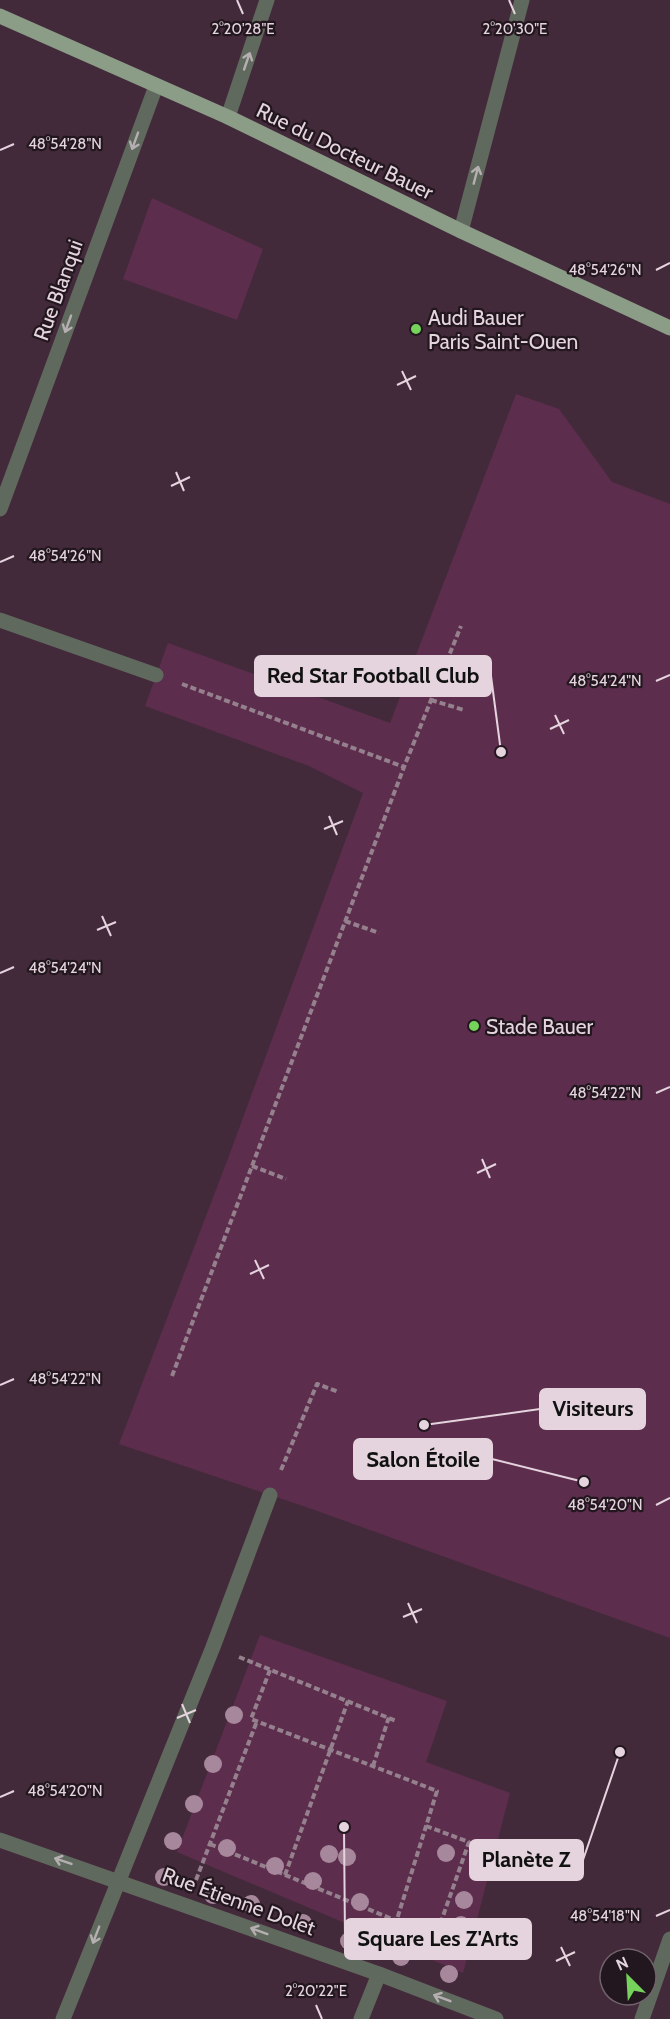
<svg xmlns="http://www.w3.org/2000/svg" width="670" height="2019" font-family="Cabin,sans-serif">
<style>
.green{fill:#5c2d4d}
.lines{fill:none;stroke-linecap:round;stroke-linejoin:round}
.path{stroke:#95808d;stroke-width:4;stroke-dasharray:6 3;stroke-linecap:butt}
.minor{stroke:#60695e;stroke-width:15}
.major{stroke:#8b9d87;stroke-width:15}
.tree{fill:#a7879b}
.oneway{stroke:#b6afb1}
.ticks{fill:none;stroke:#e5d4de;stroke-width:2}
.poi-dot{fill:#75d25b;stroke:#22171e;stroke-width:2}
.labels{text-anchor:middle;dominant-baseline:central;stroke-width:4.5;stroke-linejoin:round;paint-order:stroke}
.street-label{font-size:21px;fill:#e5d4de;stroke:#22171e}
.poi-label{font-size:21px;fill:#e5d4de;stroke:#22171e;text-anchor:start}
.ticks-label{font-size:15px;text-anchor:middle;fill:#e5d4de;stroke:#22171e;stroke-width:4.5;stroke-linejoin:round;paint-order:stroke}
.leader{fill:none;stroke:#e5d4de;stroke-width:2}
.callout-dot{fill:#e5d4de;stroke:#22171e;stroke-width:2}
.callout{fill:#e5d4de;stroke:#e5d4de;stroke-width:2}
.callout-label{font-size:22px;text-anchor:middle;font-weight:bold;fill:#111}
</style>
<rect width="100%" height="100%" fill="#432a3a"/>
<g class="green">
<path d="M 152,198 L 263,249 L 237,320 L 123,279 Z"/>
<path d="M 516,394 L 559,409 L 612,482 L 670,504 L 670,1638 L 309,1508 L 119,1444 L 227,1161 L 363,793 L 309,766 L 145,706 L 168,643 L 390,723 Z"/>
<path d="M 260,1635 L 447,1701 L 426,1762 L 510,1793 L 463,1973 L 177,1852 Z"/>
</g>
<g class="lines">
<g class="path">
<path d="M 182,684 L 404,767"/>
<path d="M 431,700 L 464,710"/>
<path d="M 345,921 L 379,933"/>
<path d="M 252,1166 L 286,1179"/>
<path d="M 172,1376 L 404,767 L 461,626"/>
<path d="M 281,1470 L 317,1384 L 339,1392"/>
<path d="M 239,1657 L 396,1721"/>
<path d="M 270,1670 L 251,1719 L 437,1791 L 388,1948"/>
<path d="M 373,1766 L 389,1717"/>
<path d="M 426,1826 L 469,1842 L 436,1936"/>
<path d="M 210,1844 L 448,1942"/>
<path d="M 285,1875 L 348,1701"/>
<path d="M 196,1880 L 257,1721"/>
</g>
<g class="minor">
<path d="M 228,117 L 267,0"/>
<path d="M 461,231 L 522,0"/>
<path d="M 0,509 L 156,86"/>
<path d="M 0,620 L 156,675"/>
<path d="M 0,1840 L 379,1974 L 496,2019"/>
<path d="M 63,2019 L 213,1647 L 270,1495"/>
<path d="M 361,2019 L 379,1974"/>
<path d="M 642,2019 L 670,1939"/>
</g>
<path class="major" d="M 0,16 L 228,117 L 461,231 L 670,328"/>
</g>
<g class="tree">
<circle cx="234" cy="1715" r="9"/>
<circle cx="213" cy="1764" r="9"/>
<circle cx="194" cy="1804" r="9"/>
<circle cx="173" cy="1841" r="9"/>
<circle cx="227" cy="1848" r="9"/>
<circle cx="446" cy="1853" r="9"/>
<circle cx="329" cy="1854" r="9"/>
<circle cx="347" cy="1857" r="9"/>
<circle cx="275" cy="1866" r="9"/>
<circle cx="164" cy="1877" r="9"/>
<circle cx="313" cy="1881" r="9"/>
<circle cx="213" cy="1895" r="9"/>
<circle cx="464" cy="1900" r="9"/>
<circle cx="360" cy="1902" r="9"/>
<circle cx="251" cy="1904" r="9"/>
<circle cx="303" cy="1923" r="9"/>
<circle cx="461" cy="1925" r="9"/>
<circle cx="349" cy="1941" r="9"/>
<circle cx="401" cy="1957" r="9"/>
<circle cx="449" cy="1974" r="9"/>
</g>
<defs><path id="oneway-shaft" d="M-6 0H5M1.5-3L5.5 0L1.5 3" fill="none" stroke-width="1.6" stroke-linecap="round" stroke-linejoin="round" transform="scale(1.5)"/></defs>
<g class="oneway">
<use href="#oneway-shaft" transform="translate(247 61) rotate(-71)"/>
<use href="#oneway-shaft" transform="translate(135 141) rotate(110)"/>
<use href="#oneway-shaft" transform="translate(476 175) rotate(-75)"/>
<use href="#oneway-shaft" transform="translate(68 324) rotate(110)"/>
<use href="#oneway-shaft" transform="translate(63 1861) rotate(-161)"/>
<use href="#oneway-shaft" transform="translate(259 1931) rotate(-160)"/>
<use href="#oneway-shaft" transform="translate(96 1935) rotate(111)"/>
<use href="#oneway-shaft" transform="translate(442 1998) rotate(-159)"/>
</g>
<path class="ticks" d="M 237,0 L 243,14M 509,0 L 515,14M 0,150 L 14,144M 656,270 L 670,263M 402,371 L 411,390M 397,385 L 416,376M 176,472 L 184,491M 171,486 L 190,477M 0,562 L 14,556M 656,681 L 670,675M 555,715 L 564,734M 550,729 L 569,720M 329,816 L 337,835M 324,829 L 343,821M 102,916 L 111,936M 97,930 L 116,922M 0,973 L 14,967M 656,1093 L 670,1087M 482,1159 L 490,1178M 477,1173 L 496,1164M 255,1260 L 264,1279M 250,1274 L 269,1265M 0,1385 L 14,1379M 656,1505 L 670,1498M 408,1603 L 417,1623M 403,1617 L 422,1609M 182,1704 L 190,1723M 177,1718 L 196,1710M 0,1797 L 14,1791M 656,1916 L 670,1910M 561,1947 L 570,1966M 556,1961 L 575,1952M 316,2005 L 322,2019"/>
<g class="poi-dot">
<circle cx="416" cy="329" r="6"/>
<circle cx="474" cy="1026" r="6"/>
</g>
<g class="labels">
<g class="street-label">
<text transform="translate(345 151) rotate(26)">Rue du Docteur Bauer</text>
<text transform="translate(58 290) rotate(-70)">Rue Blanqui</text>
<text transform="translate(239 1901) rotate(20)">Rue Étienne Dolet</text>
</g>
<g class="poi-label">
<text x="428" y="317">Audi Bauer<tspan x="428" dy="24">Paris Saint-Ouen</tspan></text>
<text x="486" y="1026">Stade Bauer</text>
</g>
</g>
<g class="ticks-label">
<text x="515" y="34">2°20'30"E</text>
<text x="243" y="34">2°20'28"E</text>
<text x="65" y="149">48°54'28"N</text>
<text x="605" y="275">48°54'26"N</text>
<text x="65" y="561">48°54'26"N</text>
<text x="605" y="686">48°54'24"N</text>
<text x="65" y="973">48°54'24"N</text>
<text x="605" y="1098">48°54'22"N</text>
<text x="65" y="1384">48°54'22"N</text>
<text x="605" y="1510">48°54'20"N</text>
<text x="65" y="1796">48°54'20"N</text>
<text x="605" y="1921">48°54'18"N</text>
<text x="316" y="1996">2°20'22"E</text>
</g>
<path class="leader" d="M501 752L491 676M424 1425L540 1409M584 1482L492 1459M620 1752L583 1860M344 1827L345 1939"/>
<g class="callout-dot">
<circle cx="501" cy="752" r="6"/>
<circle cx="424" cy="1425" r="6"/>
<circle cx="584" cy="1482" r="6"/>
<circle cx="620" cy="1752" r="6"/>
<circle cx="344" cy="1827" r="6"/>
</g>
<g class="callout">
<rect x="255" y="656" width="236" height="40" rx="6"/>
<rect x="540" y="1389" width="105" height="40" rx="6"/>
<rect x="354" y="1439" width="138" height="40" rx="6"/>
<rect x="470" y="1840" width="113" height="40" rx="6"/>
<rect x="345" y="1919" width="186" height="40" rx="6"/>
</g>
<g class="callout-label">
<text x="373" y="683">Red Star Football Club</text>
<text x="593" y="1416">Visiteurs</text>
<text x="423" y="1467">Salon Étoile</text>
<text x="526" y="1867">Planète Z</text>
<text x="438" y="1946">Square Les Z'Arts</text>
</g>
<g transform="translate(628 1977) rotate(336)"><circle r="28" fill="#22171e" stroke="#70636b" stroke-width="1.5"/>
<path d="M0-4.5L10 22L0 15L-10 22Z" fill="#75d25b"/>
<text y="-9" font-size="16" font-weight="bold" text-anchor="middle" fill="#e5d4de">N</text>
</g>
</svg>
